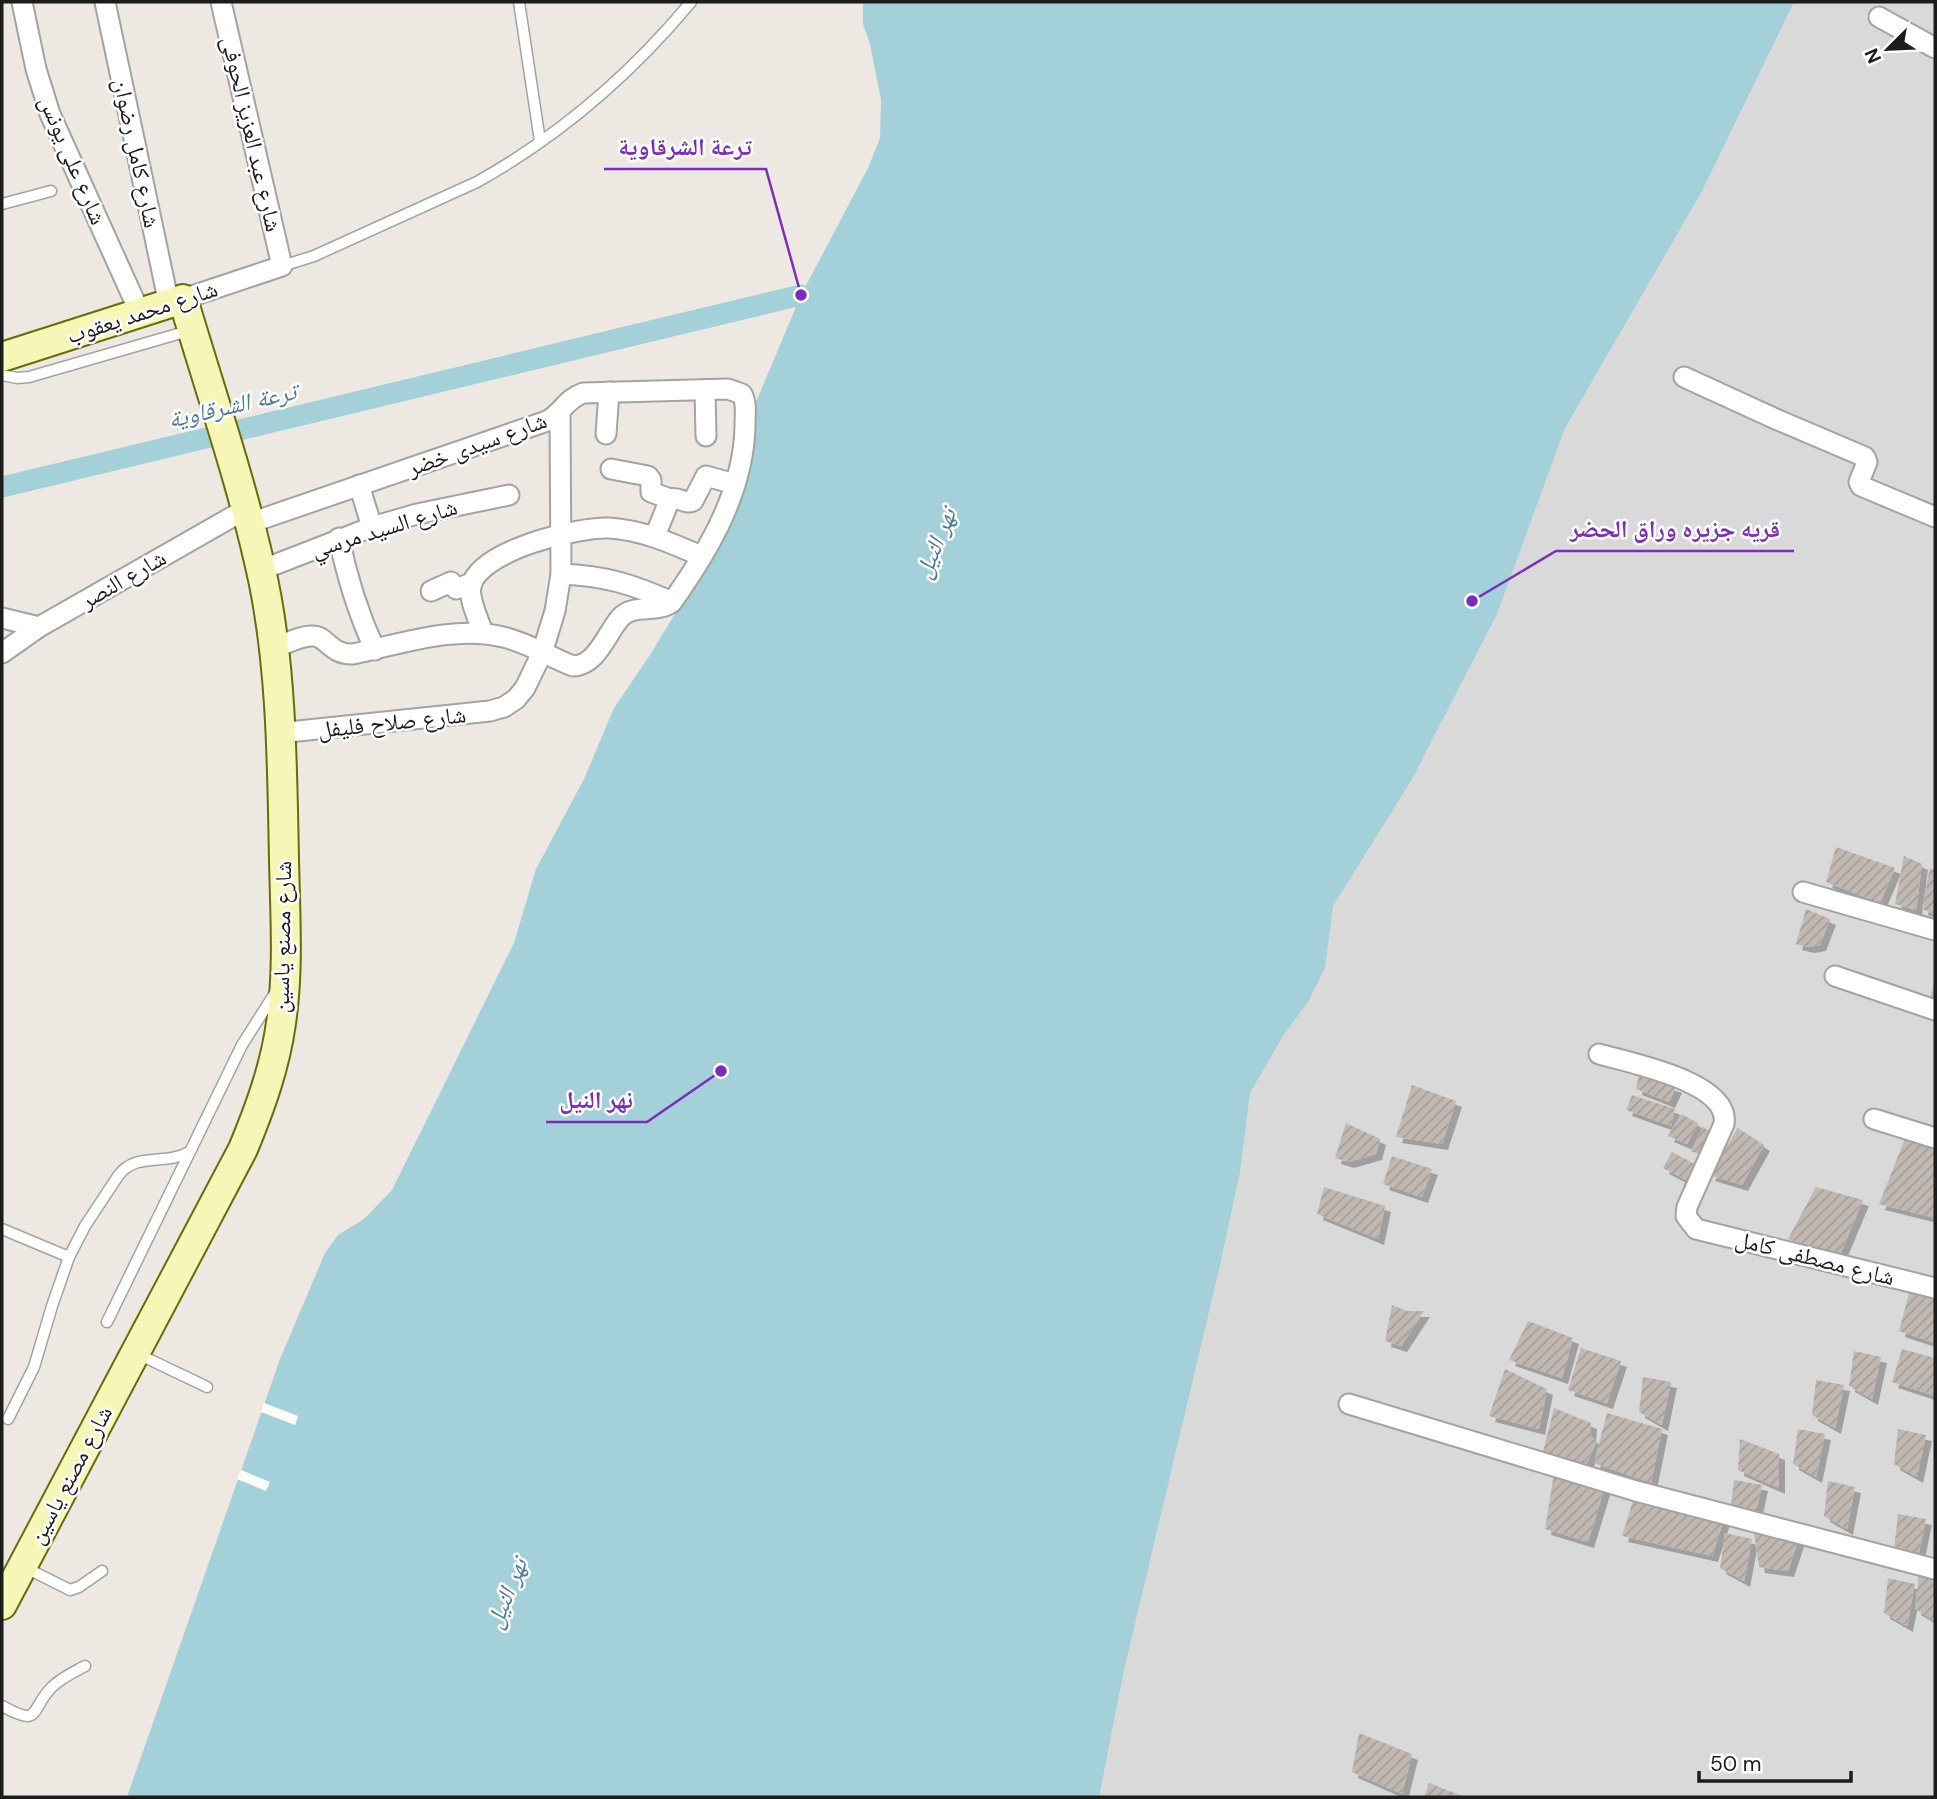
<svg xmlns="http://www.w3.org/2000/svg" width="1937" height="1799" font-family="'DM Sans','Noto Naskh Arabic',sans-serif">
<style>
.residential{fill:#dad9d9}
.water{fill:#a4d0d9}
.pier{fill:#fff}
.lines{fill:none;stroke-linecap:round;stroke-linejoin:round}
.canal{stroke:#a4d0d9;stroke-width:21}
.building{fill:url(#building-hatch);filter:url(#shadow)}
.service-casing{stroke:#a3a3a3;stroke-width:13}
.minor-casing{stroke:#a3a3a3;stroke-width:23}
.secondary-casing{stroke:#676d09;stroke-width:32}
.service{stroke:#fff;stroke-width:10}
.minor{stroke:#fff;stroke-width:19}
.secondary{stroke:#f6f6b7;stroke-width:28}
.labels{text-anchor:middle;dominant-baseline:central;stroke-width:5;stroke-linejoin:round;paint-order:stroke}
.street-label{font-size:23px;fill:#1c1c1c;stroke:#fff}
.water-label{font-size:24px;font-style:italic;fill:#4a7aa0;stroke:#fff}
.leader{fill:none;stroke:#7b2cbf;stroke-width:2.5}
.callout-dot{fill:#7b2cbf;stroke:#fff;stroke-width:2.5}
.callout-label{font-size:24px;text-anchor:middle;font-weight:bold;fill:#7b2cbf;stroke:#fff;stroke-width:5;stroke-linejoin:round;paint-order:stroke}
</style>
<defs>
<pattern id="building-hatch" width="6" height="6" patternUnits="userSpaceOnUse" patternTransform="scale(1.75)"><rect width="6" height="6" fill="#c1b8b2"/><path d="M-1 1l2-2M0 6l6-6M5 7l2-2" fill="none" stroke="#a59e98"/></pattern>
<filter id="shadow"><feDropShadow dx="6" dy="6" stdDeviation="0" flood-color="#0004"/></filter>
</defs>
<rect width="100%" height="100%" fill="#ede9e2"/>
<path class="residential" d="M 1286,2 L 1935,2 L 1935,1797 L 525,1797 Z"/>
<path class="water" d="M 863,2 L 1794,2 L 1701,193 L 1565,428 L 1497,614 L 1411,781 L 1333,906 L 1325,968 L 1308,1002 L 1283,1036 L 1250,1093 L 1240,1172 L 1218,1274 L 1124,1670 L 1099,1797 L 127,1797 L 280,1359 L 325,1253 L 338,1235 L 364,1219 L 392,1190 L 514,943 L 536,869 L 584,779 L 614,708 L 650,655 L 720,539 L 748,478 L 753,409 L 801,295 L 868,168 L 880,138 L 881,100 L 870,44 L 863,24 Z"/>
<g class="pier">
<path d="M 264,1403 L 298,1416 L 295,1425 L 261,1412 Z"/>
<path d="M 241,1470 L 270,1482 L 266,1491 L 237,1479 Z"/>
</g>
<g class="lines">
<path class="canal" d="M 2,487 L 801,295"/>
</g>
<g class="building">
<path d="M 1836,847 L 1895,868 L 1880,903 L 1826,882 Z"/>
<path d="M 1904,856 L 1922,864 L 1916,910 L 1895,904 Z"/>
<path d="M 1930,868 L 1935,871 L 1935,914 L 1922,909 Z"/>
<path d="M 1806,909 L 1830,919 L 1820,945 L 1808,947 L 1796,944 Z"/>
<path d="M 1934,983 L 1935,983 L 1935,1001 L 1930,999 Z"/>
<path d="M 1639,1075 L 1676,1087 L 1669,1102 L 1636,1089 Z"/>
<path d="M 1412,1085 L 1456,1101 L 1442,1144 L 1396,1137 Z"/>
<path d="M 1632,1095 L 1675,1109 L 1671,1126 L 1626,1110 Z"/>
<path d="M 1681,1114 L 1698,1123 L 1687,1144 L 1668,1136 Z"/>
<path d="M 1346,1123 L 1380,1139 L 1376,1154 L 1348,1162 L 1335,1158 Z"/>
<path d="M 1703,1127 L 1714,1134 L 1704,1156 L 1691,1151 Z"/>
<path d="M 1738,1128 L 1764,1145 L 1742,1185 L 1709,1175 Z"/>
<path d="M 1905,1139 L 1935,1148 L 1935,1218 L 1879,1204 Z"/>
<path d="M 1672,1152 L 1697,1165 L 1690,1182 L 1663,1168 Z"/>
<path d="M 1392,1156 L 1432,1169 L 1422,1197 L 1383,1184 Z"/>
<path d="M 1324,1187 L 1385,1206 L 1378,1239 L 1317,1214 Z"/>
<path d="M 1816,1187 L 1863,1200 L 1839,1257 L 1788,1239 Z"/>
<path d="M 1912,1282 L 1935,1288 L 1935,1343 L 1899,1331 Z"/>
<path d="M 1392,1305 L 1407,1311 L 1424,1311 L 1401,1346 L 1385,1341 Z"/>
<path d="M 1528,1321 L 1573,1338 L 1562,1378 L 1509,1360 Z"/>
<path d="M 1581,1348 L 1621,1361 L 1607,1403 L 1568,1390 Z"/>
<path d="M 1902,1349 L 1935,1358 L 1935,1396 L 1892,1382 Z"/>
<path d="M 1854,1351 L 1881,1357 L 1872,1399 L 1849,1386 Z"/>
<path d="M 1505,1369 L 1547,1389 L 1539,1429 L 1489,1416 Z"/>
<path d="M 1643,1377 L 1671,1382 L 1662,1425 L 1639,1412 Z"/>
<path d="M 1816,1380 L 1844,1385 L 1835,1428 L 1812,1415 Z"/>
<path d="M 1554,1408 L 1591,1423 L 1590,1436 L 1597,1441 L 1583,1471 L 1542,1456 Z"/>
<path d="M 1607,1413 L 1662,1429 L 1651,1483 L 1594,1463 Z"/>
<path d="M 1798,1429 L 1825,1434 L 1816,1477 L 1793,1464 Z"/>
<path d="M 1898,1429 L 1926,1435 L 1917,1477 L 1894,1464 Z"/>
<path d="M 1740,1439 L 1779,1454 L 1779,1488 L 1738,1470 Z"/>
<path d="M 1555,1467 L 1605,1486 L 1588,1542 L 1545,1529 Z"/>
<path d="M 1734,1480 L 1762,1485 L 1753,1527 L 1730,1514 Z"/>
<path d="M 1828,1481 L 1855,1487 L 1847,1529 L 1824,1516 Z"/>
<path d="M 1636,1491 L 1727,1510 L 1712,1556 L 1622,1536 Z"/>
<path d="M 1898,1514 L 1926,1519 L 1917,1562 L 1894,1549 Z"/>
<path d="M 1753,1527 L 1800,1535 L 1788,1571 L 1759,1567 Z"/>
<path d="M 1725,1533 L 1752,1539 L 1744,1581 L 1720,1568 Z"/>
<path d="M 1919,1574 L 1935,1578 L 1935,1621 L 1915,1609 Z"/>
<path d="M 1888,1578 L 1915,1584 L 1907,1626 L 1884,1613 Z"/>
<path d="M 1359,1733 L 1412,1754 L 1402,1794 L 1352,1772 Z"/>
<path d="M 1429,1783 L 1465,1797 L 1424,1797 Z"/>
</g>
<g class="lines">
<g class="service-casing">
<g id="service">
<path d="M 519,2 L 540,141"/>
<path d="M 2,204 L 51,191"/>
<path d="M 282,266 L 314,256 L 477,182 C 559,136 631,74 691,2"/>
<path d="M 2,375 L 17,378 L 29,377 L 188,331"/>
<path d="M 2,1229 L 69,1257"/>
<path d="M 107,1322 L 242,1045 L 277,990"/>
<path d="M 138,1354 L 207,1387"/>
<path d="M 8,1419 L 34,1367 L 52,1306 L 69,1257 L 85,1226 L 118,1176 C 136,1151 165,1166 189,1152"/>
<path d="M 26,1568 L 70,1590 L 79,1587 L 102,1571"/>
<path d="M 2,1706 C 42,1728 29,1710 52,1687 C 61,1678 74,1672 85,1666"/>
</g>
</g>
<g class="minor-casing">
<g id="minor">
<path d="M 22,2 L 36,69 L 50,114 L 140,313"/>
<path d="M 105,2 L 169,304"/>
<path d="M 1879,17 L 1935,48"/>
<path d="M 183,299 L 282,266 L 221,2"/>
<path d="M 1684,377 L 1778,420 L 1865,457 L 1867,462 L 1859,482 L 1861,486 L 1935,517"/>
<path d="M 705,390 L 706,436"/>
<path d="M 606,434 L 609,392"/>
<path d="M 611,469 L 648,476 L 651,480 L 651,492 L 670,499"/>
<path d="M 359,485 L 372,527"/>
<path d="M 250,523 L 547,421 C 562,413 566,399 583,393 L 728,389 L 742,394 C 747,403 745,415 745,425 C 744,491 709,550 672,602 C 657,614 635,603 621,617 C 607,632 597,666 573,666 C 552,658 526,642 503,637 C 455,625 401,644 353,654 C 330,655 327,636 313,636 C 301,635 286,644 274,648"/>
<path d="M 655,536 L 670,499 C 679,496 685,505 693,501 L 706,476 L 735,484"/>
<path d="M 339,538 C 347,578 358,613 375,650"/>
<path d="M 261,570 L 372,527 L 417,514 L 509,495"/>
<path d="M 561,574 C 606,576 632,584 672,602"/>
<path d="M 431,591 L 451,582 L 456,589 L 472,583"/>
<path d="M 2,618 L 39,627"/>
<path d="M 483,633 C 479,620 468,599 471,586 C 480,550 577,527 609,528 C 642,530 671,543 701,556"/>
<path d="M 2,653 L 39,627 L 246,509"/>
<path d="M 279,733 L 490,711 L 504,707 L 516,699 L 525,688 L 542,653 L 555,611 L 561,574 L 560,413"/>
<path d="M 1803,892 L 1935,930"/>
<path d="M 1835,976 L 1935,1010"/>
<path d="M 1599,1054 C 1630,1063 1731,1082 1724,1124 L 1687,1207 L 1686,1216 L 1696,1229 L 1935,1288"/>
<path d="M 1874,1119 L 1935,1138"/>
<path d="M 1349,1404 L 1636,1491 L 1935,1569"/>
</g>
</g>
<g class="secondary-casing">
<path id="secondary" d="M 2,357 L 183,299 C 211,394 244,488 264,584 C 282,674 282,768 284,859 C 285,913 289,969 281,1023 C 275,1067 260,1108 243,1149 L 2,1605"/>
</g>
<use href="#service" class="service"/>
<use href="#minor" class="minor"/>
<use href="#secondary" class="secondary"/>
</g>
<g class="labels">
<g class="street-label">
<text transform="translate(252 134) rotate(77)">شارع عبد العزيز الحوفى</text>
<text transform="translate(137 153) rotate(78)">شارع كامل رضوان</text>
<text transform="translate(73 160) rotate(67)">شارع على يونس</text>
<text transform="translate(142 312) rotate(-18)">شارع محمد يعقوب</text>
<text transform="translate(477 444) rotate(-20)">شارع سيدى خضر</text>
<text transform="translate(384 528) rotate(-17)">شارع السيد مرسي</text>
<text transform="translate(123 579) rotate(-30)">شارع النصر</text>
<text transform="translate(392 722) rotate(-6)">شارع صلاح فليفل</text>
<text transform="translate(282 937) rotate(-89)">شارع مصنع ياسين</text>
<text transform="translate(1815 1258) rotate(14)">شارع مصطفى كامل</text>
<text transform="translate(70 1475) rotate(-62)">شارع مصنع ياسين</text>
</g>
<g class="water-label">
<text transform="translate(232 405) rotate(-13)">ترعة الشرقاوية</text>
<text transform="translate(935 543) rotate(-68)">نهر النيل</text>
<text transform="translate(506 1593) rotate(-68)">نهر النيل</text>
</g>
</g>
<path class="leader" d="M801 295L766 169H604M1472 601L1556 551H1794M721 1071L647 1122H546"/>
<g class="callout-dot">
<circle cx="801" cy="295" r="7"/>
<circle cx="1472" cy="601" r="7"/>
<circle cx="721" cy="1071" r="7"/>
</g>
<g class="callout-label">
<text x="685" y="155">ترعة الشرقاوية</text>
<text x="1675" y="537">قريه جزيره وراق الحضر</text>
<text x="596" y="1108">نهر النيل</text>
</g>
<rect width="1937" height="1799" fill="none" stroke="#1c1c1c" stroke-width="7"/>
<g transform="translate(1888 49) rotate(246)" stroke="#ffffff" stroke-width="5" paint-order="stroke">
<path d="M0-5L12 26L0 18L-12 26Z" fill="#1c1c1c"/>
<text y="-10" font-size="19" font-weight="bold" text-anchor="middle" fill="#1c1c1c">N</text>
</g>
<path d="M1699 1771v10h152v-10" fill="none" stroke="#1c1c1c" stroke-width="3.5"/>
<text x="1710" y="1771" font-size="21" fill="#1c1c1c" stroke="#ffffff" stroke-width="5" paint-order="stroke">50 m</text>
</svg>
